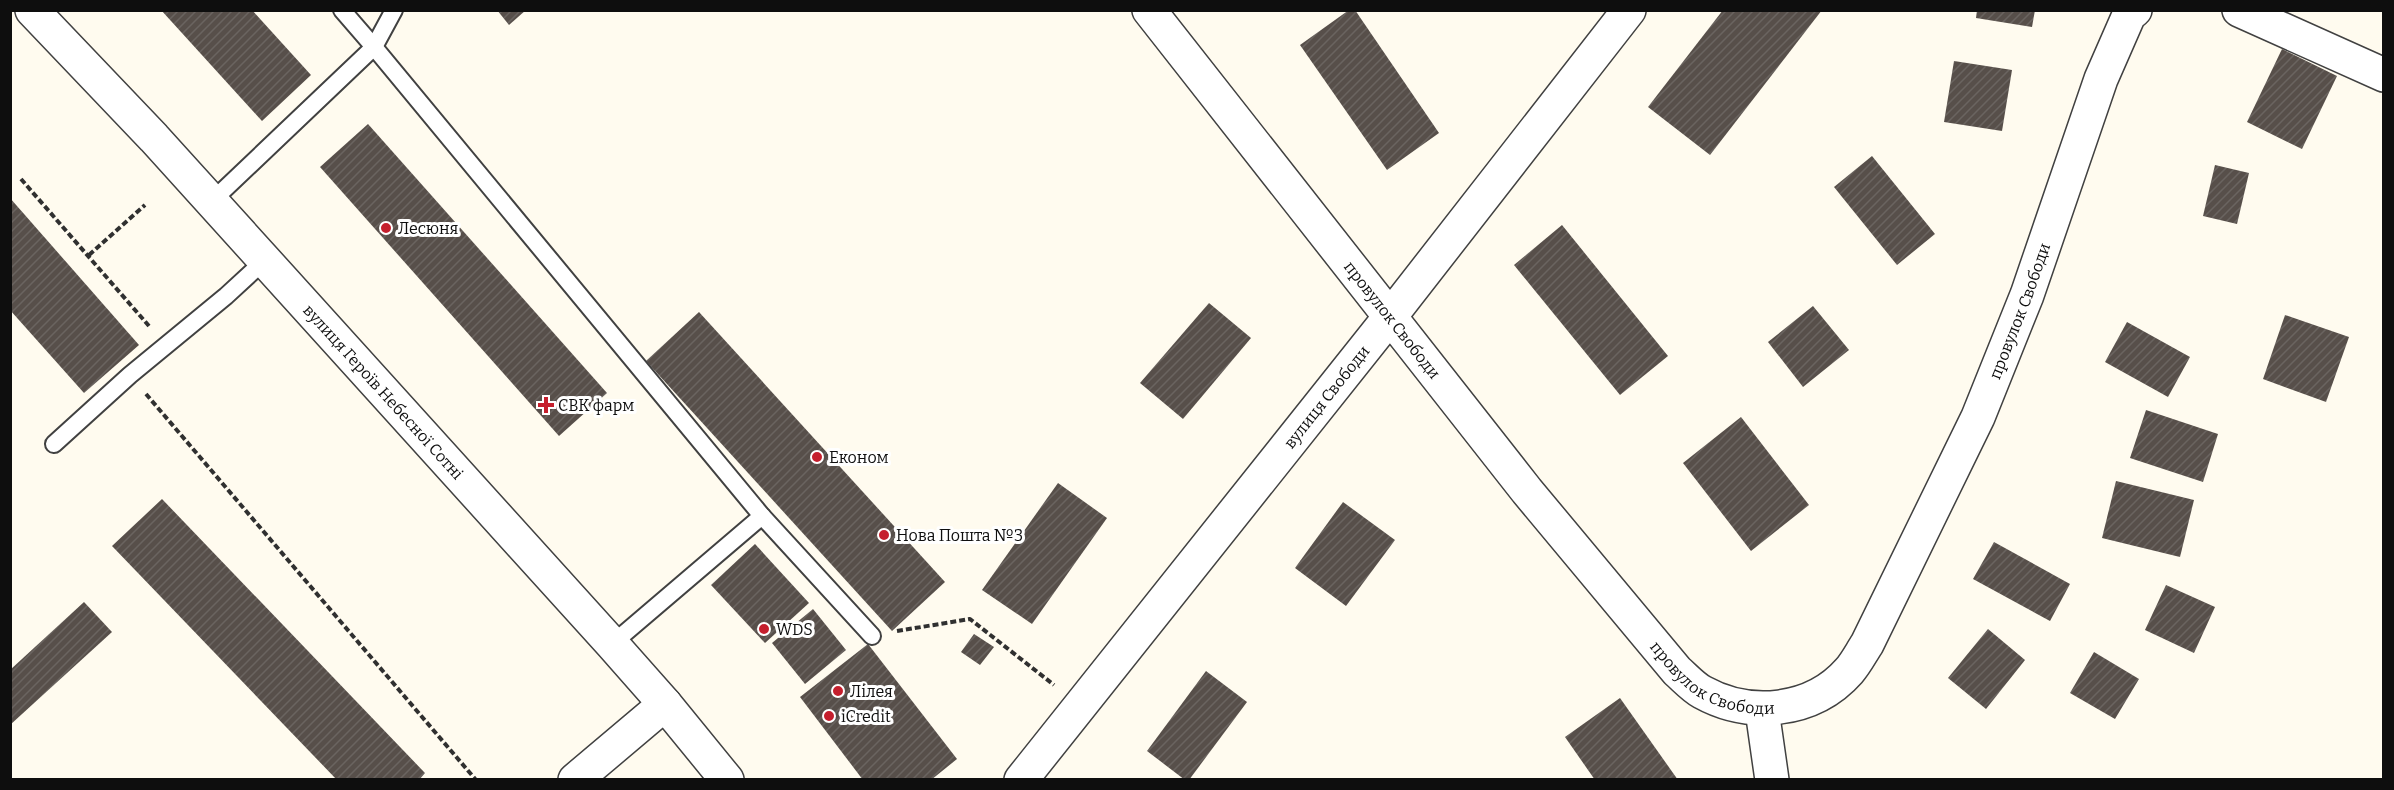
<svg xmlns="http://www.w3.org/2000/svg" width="2394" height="790" font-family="Bitter,serif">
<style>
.building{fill:url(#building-hatch)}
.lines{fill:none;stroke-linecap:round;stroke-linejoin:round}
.lane-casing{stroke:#414141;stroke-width:20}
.street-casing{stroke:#414141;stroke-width:36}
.path{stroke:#303030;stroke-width:4;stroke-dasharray:6 3;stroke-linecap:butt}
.lane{stroke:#fff;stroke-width:16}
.street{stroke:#fff;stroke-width:33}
.poi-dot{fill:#c51f2d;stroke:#fff;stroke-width:2}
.labels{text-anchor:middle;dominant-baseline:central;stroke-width:6;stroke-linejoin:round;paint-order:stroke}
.poi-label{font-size:16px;fill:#0e0e0e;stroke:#fff;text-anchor:start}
.street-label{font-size:16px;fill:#0e0e0e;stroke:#fff}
</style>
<defs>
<pattern id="building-hatch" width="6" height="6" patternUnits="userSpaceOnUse" patternTransform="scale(1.5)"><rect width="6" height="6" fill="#574f4a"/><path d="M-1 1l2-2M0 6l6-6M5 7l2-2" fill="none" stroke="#6a6460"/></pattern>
</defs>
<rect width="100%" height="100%" fill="#fffbef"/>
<g class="building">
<path d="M 161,10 L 252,10 L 311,75 L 262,121 Z"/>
<path d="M 497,10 L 526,10 L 509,25 Z"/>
<path d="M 1349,10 L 1355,10 L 1439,133 L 1387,170 L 1300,45 Z"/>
<path d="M 1723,10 L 1822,10 L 1710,155 L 1648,107 Z"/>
<path d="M 1977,10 L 2035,10 L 2032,27 L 1976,18 Z"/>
<path d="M 2282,49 L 2337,76 L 2302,149 L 2247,122 Z"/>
<path d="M 1954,61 L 2012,70 L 2002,131 L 1944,122 Z"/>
<path d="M 368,124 L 607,393 L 559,436 L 320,167 Z"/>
<path d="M 1872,156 L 1935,234 L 1897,265 L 1834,187 Z"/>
<path d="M 2215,165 L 2249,173 L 2237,224 L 2203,216 Z"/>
<path d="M 10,198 L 139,345 L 84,393 L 10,310 Z"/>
<path d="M 1562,225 L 1668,356 L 1620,395 L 1514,265 Z"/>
<path d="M 1209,303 L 1251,338 L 1183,419 L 1140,383 Z"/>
<path d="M 1813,306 L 1849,350 L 1803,387 L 1768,342 Z"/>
<path d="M 699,312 L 945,582 L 892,631 L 646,361 Z"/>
<path d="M 2285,315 L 2349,337 L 2326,402 L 2263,379 Z"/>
<path d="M 2127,322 L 2190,357 L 2168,397 L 2105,362 Z"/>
<path d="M 2146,410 L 2218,434 L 2203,482 L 2130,458 Z"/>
<path d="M 1741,417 L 1809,505 L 1751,551 L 1683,463 Z"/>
<path d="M 2116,481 L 2194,500 L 2180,557 L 2102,538 Z"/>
<path d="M 1058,483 L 1107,518 L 1032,624 L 982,590 Z"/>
<path d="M 162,499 L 425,773 L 419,780 L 337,780 L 112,546 Z"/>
<path d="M 1343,502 L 1395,540 L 1346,606 L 1295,568 Z"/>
<path d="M 1994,542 L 2070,584 L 2050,621 L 1973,579 Z"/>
<path d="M 755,544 L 809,603 L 765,643 L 711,585 Z"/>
<path d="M 2166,585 L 2215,607 L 2194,653 L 2145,630 Z"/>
<path d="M 84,602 L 112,632 L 10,725 L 10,670 Z"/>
<path d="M 813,609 L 846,650 L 805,684 L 772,643 Z"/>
<path d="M 1988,629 L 2025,660 L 1986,709 L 1948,678 Z"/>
<path d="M 974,634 L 994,647 L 980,665 L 961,652 Z"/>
<path d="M 868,644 L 957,759 L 931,780 L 863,780 L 800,697 Z"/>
<path d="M 2094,652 L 2139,679 L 2115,719 L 2070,693 Z"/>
<path d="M 1206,671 L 1247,702 L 1189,780 L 1185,780 L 1147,751 Z"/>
<path d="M 1620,698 L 1678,780 L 1595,780 L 1565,737 Z"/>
</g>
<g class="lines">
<g class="lane-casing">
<g id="lane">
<path d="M 342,10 L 374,47 L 762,516 L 872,636"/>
<path d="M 211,202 L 374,47 L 394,10"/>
<path d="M 54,444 L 130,375 L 226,296 L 264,261"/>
<path d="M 612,644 L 762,516"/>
</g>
</g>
<g class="street-casing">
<g id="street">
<path id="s1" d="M 32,10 L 154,138 L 612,644 L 665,704 L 727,780"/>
<path id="s2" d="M 1149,10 L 1527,491 L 1677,671 C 1685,678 1693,687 1702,692 C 1749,718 1812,713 1849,671 C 1856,663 1861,653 1867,644 L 1978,417 L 2027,295 L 2101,79 L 2129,15 L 2135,10"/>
<path d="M 2239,10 L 2384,75"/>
<path d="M 1762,710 L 1772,780"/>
<path d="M 575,780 L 665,704"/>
<path id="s3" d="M 1021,780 L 1389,318 L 1629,10"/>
</g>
</g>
<g class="path">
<path d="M 21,179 L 149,326"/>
<path d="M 89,255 L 145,205"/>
<path d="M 146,394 L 476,780"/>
<path d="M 897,631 L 970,619 L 1054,685"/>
</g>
<use href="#lane" class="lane"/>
<use href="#street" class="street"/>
</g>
<g class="poi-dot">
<circle cx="386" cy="228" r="6"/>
<path d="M543 396h6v6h6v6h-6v6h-6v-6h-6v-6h6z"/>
<circle cx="817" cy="457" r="6"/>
<circle cx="884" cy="535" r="6"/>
<circle cx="764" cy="629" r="6"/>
<circle cx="838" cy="691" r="6"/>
<circle cx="829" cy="716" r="6"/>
</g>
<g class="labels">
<g class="poi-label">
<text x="398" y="228">Лесюня</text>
<text x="558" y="405">СВК фарм</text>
<text x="829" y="457">Економ</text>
<text x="896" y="535">Нова Пошта №3</text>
<text x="776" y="629">WDS</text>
<text x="850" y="691">Лілея</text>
<text x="841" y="716">iCredit</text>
</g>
<g class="street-label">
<text stroke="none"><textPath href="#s2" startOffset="1438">провулок Свободи</textPath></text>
<text stroke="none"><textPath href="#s2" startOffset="394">провулок Свободи</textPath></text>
<text stroke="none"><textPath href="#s1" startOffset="519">вулиця Героїв Небесної Сотні</textPath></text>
<text stroke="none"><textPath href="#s3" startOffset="490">вулиця Свободи</textPath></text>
<text stroke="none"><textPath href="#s2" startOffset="882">провулок Свободи</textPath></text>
</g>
</g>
<rect width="2394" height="790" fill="none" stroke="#0e0e0e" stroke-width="24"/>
</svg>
